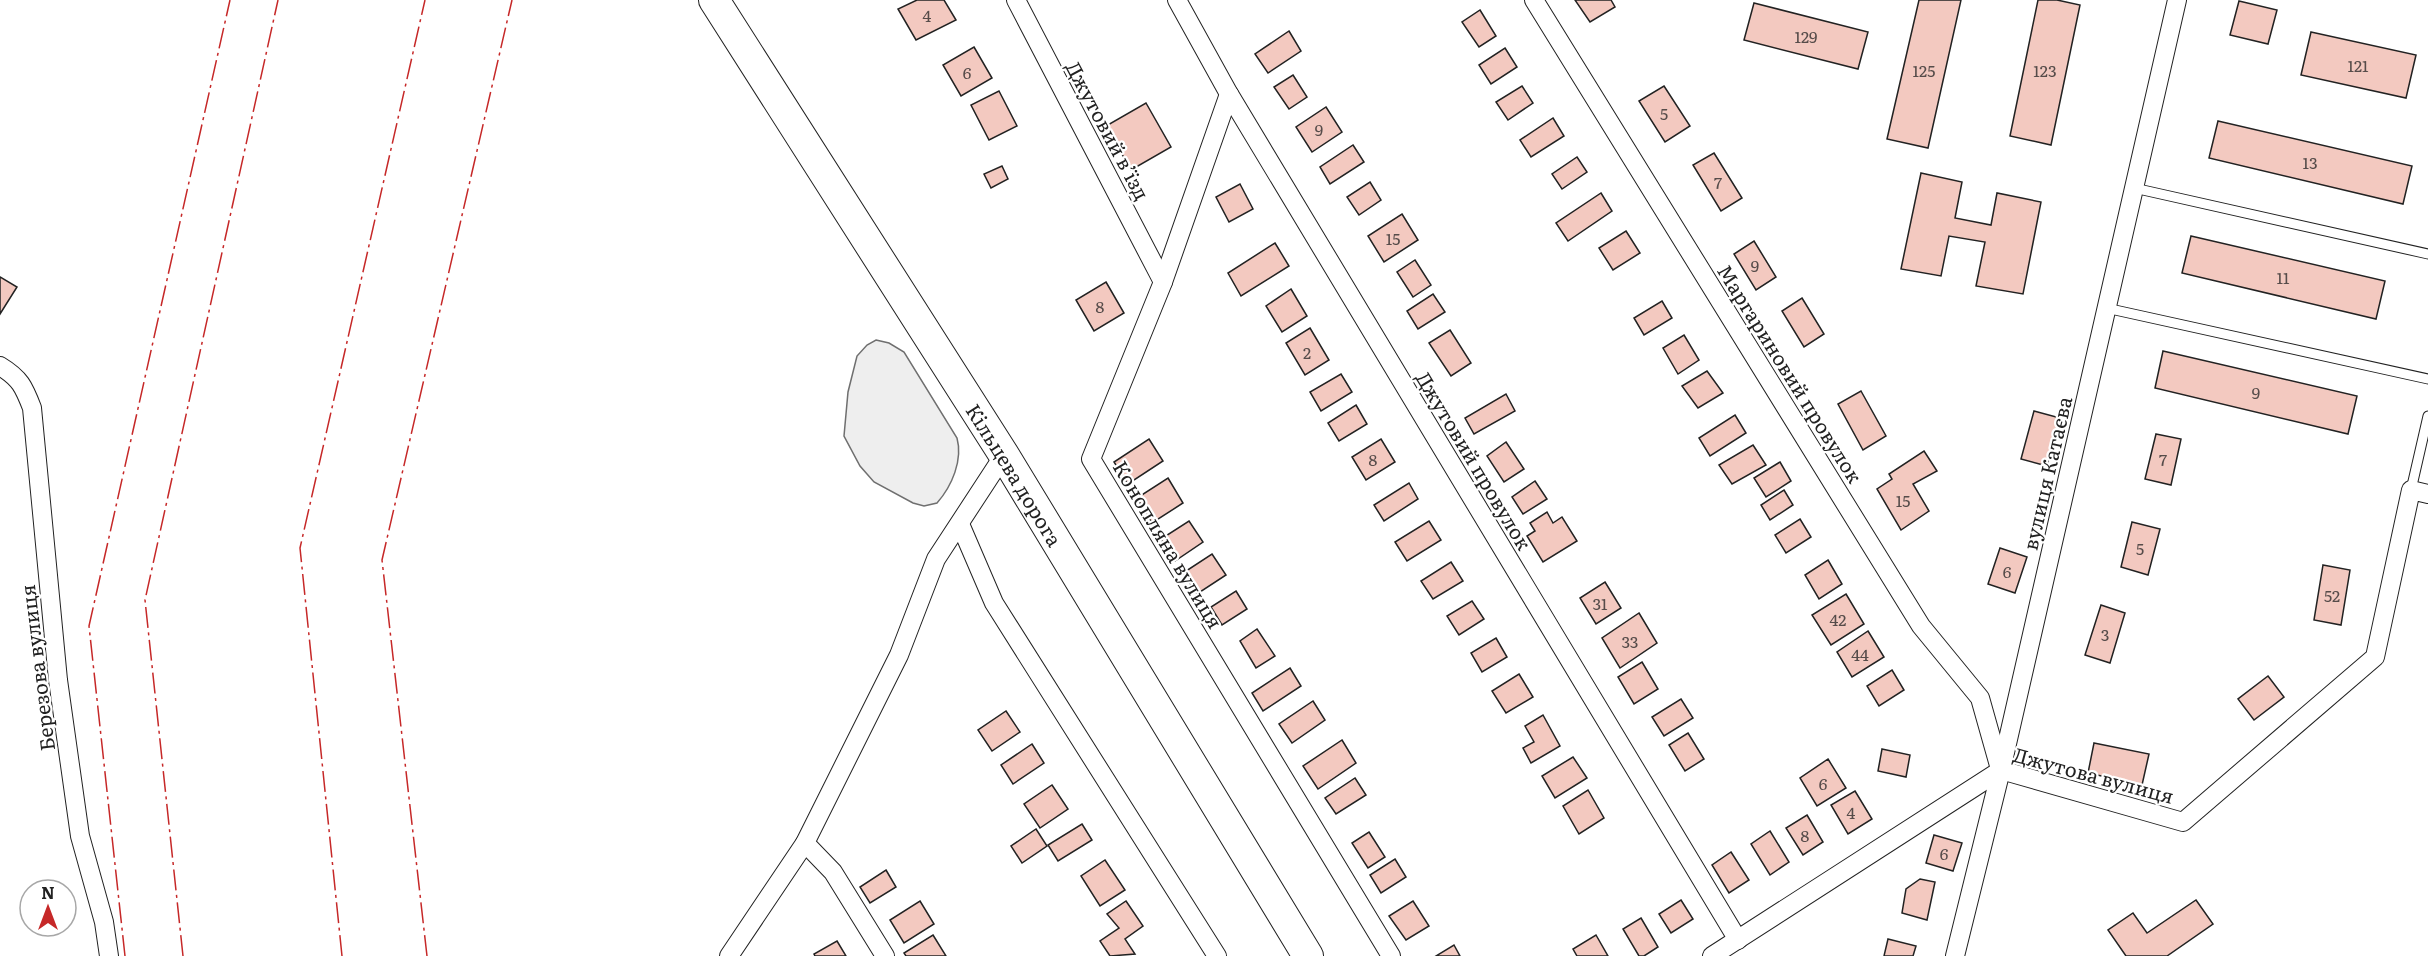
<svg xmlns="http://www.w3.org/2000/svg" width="2428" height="956" font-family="Literata,serif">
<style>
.green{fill:#eee;stroke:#6f6f6f;stroke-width:1.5}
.building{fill:#f3c9c0;stroke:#222;stroke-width:1.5}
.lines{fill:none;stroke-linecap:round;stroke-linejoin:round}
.service-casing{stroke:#222;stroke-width:11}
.minor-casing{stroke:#222;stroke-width:20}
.trunk-casing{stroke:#222;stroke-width:32}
.service{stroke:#fff;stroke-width:9}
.minor{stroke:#fff;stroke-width:18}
.trunk{stroke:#fff;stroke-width:30}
.power{stroke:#c62828;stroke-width:1.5;stroke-dasharray:21 4.5 3 4.5;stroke-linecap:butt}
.labels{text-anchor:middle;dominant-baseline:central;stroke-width:4.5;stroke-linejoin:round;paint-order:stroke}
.number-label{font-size:16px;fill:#564c4a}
.street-label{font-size:20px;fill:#222;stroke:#fff}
</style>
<rect width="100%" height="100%" fill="#fff"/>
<path class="green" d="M 876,340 L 889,343 L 904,352 L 957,438 C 963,460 952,486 937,503 L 924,506 L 913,503 L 874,482 L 860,466 L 844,436 L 848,392 L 857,356 L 867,345 Z"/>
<g class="building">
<path d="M 917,0 L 944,0 L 956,20 L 916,40 L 898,9 Z"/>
<path d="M 1575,0 L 1611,0 L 1615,7 L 1590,22 Z"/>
<path d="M 1919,0 L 1961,0 L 1928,148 L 1887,139 Z"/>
<path d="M 2038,0 L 2057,0 L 2080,5 L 2051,145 L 2010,136 Z"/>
<path d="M 2239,1 L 2277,10 L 2268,44 L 2230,35 Z"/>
<path d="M 1754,3 L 1868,32 L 1858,69 L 1744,40 Z"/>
<path d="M 1480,10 L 1496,36 L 1479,47 L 1462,22 Z"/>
<path d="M 1289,31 L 1301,51 L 1268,73 L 1255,54 Z"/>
<path d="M 2311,32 L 2416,55 L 2406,98 L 2301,75 Z"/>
<path d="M 974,47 L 992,78 L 961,96 L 943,65 Z"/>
<path d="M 1505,48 L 1517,67 L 1491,84 L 1479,65 Z"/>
<path d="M 1293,75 L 1307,97 L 1289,109 L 1274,87 Z"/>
<path d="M 1522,86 L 1533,103 L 1508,120 L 1496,102 Z"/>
<path d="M 1664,86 L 1690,126 L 1665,142 L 1639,101 Z"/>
<path d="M 999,91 L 1017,126 L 989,140 L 971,105 Z"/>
<path d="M 1146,103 L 1171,147 L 1131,170 L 1106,126 Z"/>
<path d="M 1326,107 L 1342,132 L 1312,152 L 1296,127 Z"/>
<path d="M 1553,118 L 1564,136 L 1531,157 L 1520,140 Z"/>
<path d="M 2218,121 L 2412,166 L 2403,204 L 2209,158 Z"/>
<path d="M 1353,145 L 1364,162 L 1330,184 L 1320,167 Z"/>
<path d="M 1714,153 L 1742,198 L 1721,211 L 1693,165 Z"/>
<path d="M 1577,157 L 1587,172 L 1562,189 L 1552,174 Z"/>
<path d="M 1002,166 L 1008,179 L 991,188 L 984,174 Z"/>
<path d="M 1921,173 L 1962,182 L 1955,218 L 1991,225 L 1997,193 L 2041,202 L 2023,294 L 1976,286 L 1985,242 L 1949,236 L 1941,276 L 1901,269 Z"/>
<path d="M 1370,182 L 1381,200 L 1359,215 L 1347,197 Z"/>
<path d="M 1240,184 L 1253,209 L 1229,222 L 1216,197 Z"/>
<path d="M 1601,193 L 1612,211 L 1568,241 L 1556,223 Z"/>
<path d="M 1402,214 L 1418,240 L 1384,262 L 1368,236 Z"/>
<path d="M 1626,231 L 1640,253 L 1613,270 L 1599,248 Z"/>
<path d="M 2191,236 L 2385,281 L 2376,319 L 2182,273 Z"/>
<path d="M 1754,241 L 1776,277 L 1756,290 L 1734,254 Z"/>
<path d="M 1275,243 L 1289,266 L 1241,296 L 1228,273 Z"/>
<path d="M 1415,260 L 1431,285 L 1413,297 L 1397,272 Z"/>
<path d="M 0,277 L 17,287 L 0,314 Z"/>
<path d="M 1106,282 L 1124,313 L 1094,331 L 1076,300 Z"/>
<path d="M 1291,289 L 1307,316 L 1282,332 L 1266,306 Z"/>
<path d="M 1433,294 L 1445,312 L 1418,329 L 1407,311 Z"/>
<path d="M 1802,298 L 1824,334 L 1804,347 L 1782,311 Z"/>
<path d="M 1662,301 L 1672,318 L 1644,335 L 1634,318 Z"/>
<path d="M 1310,328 L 1329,360 L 1305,375 L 1286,343 Z"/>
<path d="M 1450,330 L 1471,363 L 1451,376 L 1429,343 Z"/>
<path d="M 1684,335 L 1699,360 L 1678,374 L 1663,348 Z"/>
<path d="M 2163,351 L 2357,396 L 2348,434 L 2155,388 Z"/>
<path d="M 1707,371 L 1723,393 L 1698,408 L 1682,386 Z"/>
<path d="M 1341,374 L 1352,392 L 1321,411 L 1310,392 Z"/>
<path d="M 1861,391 L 1886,436 L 1863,450 L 1838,404 Z"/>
<path d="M 1506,394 L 1515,411 L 1474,434 L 1465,418 Z"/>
<path d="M 1356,405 L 1367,424 L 1339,441 L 1328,423 Z"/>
<path d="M 2034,411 L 2060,418 L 2047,466 L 2021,459 Z"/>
<path d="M 1735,415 L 1746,433 L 1710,456 L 1699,438 Z"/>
<path d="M 2156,434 L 2181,439 L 2171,485 L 2145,479 Z"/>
<path d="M 1149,439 L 1163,461 L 1128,484 L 1114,462 Z"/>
<path d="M 1381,439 L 1395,462 L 1366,480 L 1352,457 Z"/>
<path d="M 1506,442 L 1524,469 L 1504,482 L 1487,456 Z"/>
<path d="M 1753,445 L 1766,465 L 1732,484 L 1719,465 Z"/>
<path d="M 1924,451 L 1937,471 L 1913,484 L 1929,511 L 1901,530 L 1877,489 L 1892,479 L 1889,474 Z"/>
<path d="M 1780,462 L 1791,481 L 1766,497 L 1754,478 Z"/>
<path d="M 1168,478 L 1183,503 L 1152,523 L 1137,498 Z"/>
<path d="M 1535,481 L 1547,499 L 1523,514 L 1512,497 Z"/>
<path d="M 1409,483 L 1418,499 L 1384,521 L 1374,505 Z"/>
<path d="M 1784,490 L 1793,505 L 1770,520 L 1761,505 Z"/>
<path d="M 1547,512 L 1553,523 L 1562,517 L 1577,541 L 1543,562 L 1527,536 L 1535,531 L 1530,523 Z"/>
<path d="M 1800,519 L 1811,537 L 1786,553 L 1775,535 Z"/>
<path d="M 1189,521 L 1203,542 L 1175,561 L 1161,539 Z"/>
<path d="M 1429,521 L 1441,540 L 1407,561 L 1395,542 Z"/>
<path d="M 2132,522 L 2160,529 L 2148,575 L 2121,567 Z"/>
<path d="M 2000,548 L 2027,557 L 2015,593 L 1988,584 Z"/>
<path d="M 1212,554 L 1226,575 L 1197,594 L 1183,573 Z"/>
<path d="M 1828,560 L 1842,584 L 1819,599 L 1805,575 Z"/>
<path d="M 1451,562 L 1463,581 L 1433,599 L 1421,581 Z"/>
<path d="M 2323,565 L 2350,570 L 2341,625 L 2314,620 Z"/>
<path d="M 1605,582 L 1621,608 L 1596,624 L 1580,598 Z"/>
<path d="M 1236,591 L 1247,609 L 1222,625 L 1211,607 Z"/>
<path d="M 1846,594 L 1864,624 L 1831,645 L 1812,615 Z"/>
<path d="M 1472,601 L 1484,619 L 1459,635 L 1447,616 Z"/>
<path d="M 2101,605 L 2125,613 L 2110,663 L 2085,655 Z"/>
<path d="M 1639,613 L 1657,643 L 1620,668 L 1602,638 Z"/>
<path d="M 1257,629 L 1275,656 L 1256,668 L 1240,641 Z"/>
<path d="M 1868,631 L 1884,657 L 1852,677 L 1837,652 Z"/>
<path d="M 1496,638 L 1507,657 L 1482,672 L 1471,653 Z"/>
<path d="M 1642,662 L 1658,689 L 1634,704 L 1618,677 Z"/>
<path d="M 1290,668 L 1301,686 L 1263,711 L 1252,693 Z"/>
<path d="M 1892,670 L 1904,690 L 1879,706 L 1867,686 Z"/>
<path d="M 1519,674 L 1533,697 L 1506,713 L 1492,691 Z"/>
<path d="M 2268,676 L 2284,697 L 2254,720 L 2238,699 Z"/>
<path d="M 1681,699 L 1693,718 L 1664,736 L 1652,717 Z"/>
<path d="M 1313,701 L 1325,720 L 1292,743 L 1279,724 Z"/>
<path d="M 1006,711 L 1020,732 L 992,751 L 978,730 Z"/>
<path d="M 1543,715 L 1560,746 L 1531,763 L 1523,748 L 1534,742 L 1525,726 Z"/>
<path d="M 1688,733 L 1704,759 L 1685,771 L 1669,745 Z"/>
<path d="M 1342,740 L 1356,763 L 1318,789 L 1303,766 Z"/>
<path d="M 2094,743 L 2149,754 L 2142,785 L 2088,773 Z"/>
<path d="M 1032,744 L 1044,763 L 1013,784 L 1001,765 Z"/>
<path d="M 1882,749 L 1910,755 L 1906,777 L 1878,771 Z"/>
<path d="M 1573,757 L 1587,778 L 1555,798 L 1542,776 Z"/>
<path d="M 1828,759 L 1846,788 L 1817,806 L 1800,778 Z"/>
<path d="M 1355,778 L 1366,795 L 1336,814 L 1325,798 Z"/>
<path d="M 1052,785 L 1068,809 L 1040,828 L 1024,804 Z"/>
<path d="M 1588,790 L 1604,818 L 1579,834 L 1563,806 Z"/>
<path d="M 1855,791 L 1872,819 L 1848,834 L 1831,805 Z"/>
<path d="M 1807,815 L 1823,842 L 1803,855 L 1786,828 Z"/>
<path d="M 1082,824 L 1092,840 L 1058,861 L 1048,845 Z"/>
<path d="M 1036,829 L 1047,846 L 1022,863 L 1011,846 Z"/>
<path d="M 1770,831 L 1789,862 L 1770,875 L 1751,844 Z"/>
<path d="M 1369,832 L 1385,857 L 1368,868 L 1352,843 Z"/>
<path d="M 1934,835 L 1962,843 L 1953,871 L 1926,863 Z"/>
<path d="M 1731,852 L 1749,880 L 1729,893 L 1712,865 Z"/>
<path d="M 1395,859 L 1406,877 L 1381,893 L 1370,875 Z"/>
<path d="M 1105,860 L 1125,890 L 1100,906 L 1081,876 Z"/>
<path d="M 886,870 L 896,887 L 870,903 L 860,887 Z"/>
<path d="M 1920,879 L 1935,882 L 1927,920 L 1902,913 L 1906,889 Z"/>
<path d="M 1681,900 L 1693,919 L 1671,933 L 1659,914 Z"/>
<path d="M 2196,900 L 2213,924 L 2167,956 L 2126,956 L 2108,930 L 2133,913 L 2147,933 Z"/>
<path d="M 920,901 L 934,924 L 904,943 L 890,920 Z"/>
<path d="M 1126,901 L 1143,926 L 1125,939 L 1135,954 L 1110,956 L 1100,941 L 1119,928 L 1107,914 Z"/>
<path d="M 1413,901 L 1429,926 L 1406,940 L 1389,916 Z"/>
<path d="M 1641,918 L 1658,947 L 1644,956 L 1639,956 L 1623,929 Z"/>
<path d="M 933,935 L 946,956 L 906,956 L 904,953 Z"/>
<path d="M 1596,935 L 1608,956 L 1577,956 L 1573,949 Z"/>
<path d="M 1888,939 L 1916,946 L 1913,956 L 1884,956 Z"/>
<path d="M 837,941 L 846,956 L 815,956 L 814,954 Z"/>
<path d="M 1454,945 L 1460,956 L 1436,956 Z"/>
</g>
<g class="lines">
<g class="service-casing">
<g id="service">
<path d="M 2134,188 L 2428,254"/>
<path d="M 2106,308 L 2428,379"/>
<path d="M 2411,490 L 2428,416"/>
</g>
</g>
<g class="minor-casing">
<g id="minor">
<path d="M 1016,0 L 1163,282"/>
<path d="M 1177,0 L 1229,94 L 1738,940"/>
<path d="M 1534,0 L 1921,626 L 1980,698 L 2000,769"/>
<path d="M 1229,94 L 1163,282 L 1091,459 L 1391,956"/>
<path d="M 0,366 C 20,378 24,387 32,408 L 58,680 L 80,836 L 104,922 L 109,956"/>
<path d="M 960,524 L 994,603 L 1217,956"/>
<path d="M 805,843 L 833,872 L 885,956"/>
<path d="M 729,956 L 805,843 L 899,655 L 936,559 L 1004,455"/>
<path d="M 1712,956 L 2001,770 L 2183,822 L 2375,657 L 2411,490 L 2428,494"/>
<path d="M 1955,956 L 2001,770 L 2177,0"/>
</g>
</g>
<g class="trunk-casing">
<g id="trunk">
<path id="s1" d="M 714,0 L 1004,455 L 1308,956"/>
</g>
</g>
<use href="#service" class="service"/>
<use href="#minor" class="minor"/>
<use href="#trunk" class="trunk"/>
<g class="power">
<path d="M 125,956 L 89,626 L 230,0"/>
<path d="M 183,956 L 145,600 L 278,0"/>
<path d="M 342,956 L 300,548 L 425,0"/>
<path d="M 427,956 L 382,560 L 512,0"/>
</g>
</g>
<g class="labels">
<g class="number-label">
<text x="927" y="15">4</text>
<text x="1806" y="36">129</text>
<text x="2358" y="65">121</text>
<text x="1924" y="70">125</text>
<text x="2045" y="70">123</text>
<text x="967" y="72">6</text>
<text x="1664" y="113">5</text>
<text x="1319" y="129">9</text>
<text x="2310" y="162">13</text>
<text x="1718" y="182">7</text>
<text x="1393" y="238">15</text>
<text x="1755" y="265">9</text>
<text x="2283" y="277">11</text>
<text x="1100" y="306">8</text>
<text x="1307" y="352">2</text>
<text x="2256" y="392">9</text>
<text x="1373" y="459">8</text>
<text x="2163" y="459">7</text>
<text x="1903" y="500">15</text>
<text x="2140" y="548">5</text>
<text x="2007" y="571">6</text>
<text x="2332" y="595">52</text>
<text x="1600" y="603">31</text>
<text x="1838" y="619">42</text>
<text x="2105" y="634">3</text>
<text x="1630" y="641">33</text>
<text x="1860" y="654">44</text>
<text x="1823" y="783">6</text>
<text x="1851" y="812">4</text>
<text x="1805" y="835">8</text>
<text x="1944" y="853">6</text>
</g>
<g class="street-label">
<text transform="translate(1109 130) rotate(62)">Джутовий в’їзд</text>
<text transform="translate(1791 373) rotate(58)">Маргариновий провулок</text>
<text transform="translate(1475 460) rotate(59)">Джутовий провулок</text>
<text transform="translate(2046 473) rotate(-77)">вулиця Катаєва</text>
<text stroke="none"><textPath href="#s1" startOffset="562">Кільцева дорога</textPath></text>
<text transform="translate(1169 544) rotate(59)">Конопляна вулиця</text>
<text transform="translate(36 668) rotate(-97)">Березова вулиця</text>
<text transform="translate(2094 774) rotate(15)">Джутова вулиця</text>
</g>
</g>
<g transform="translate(48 908)"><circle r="28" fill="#ffffff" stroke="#a7a7a7" stroke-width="1.5"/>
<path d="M0-4.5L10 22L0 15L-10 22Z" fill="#c62828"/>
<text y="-9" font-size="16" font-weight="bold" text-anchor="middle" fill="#222222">N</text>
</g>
</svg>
